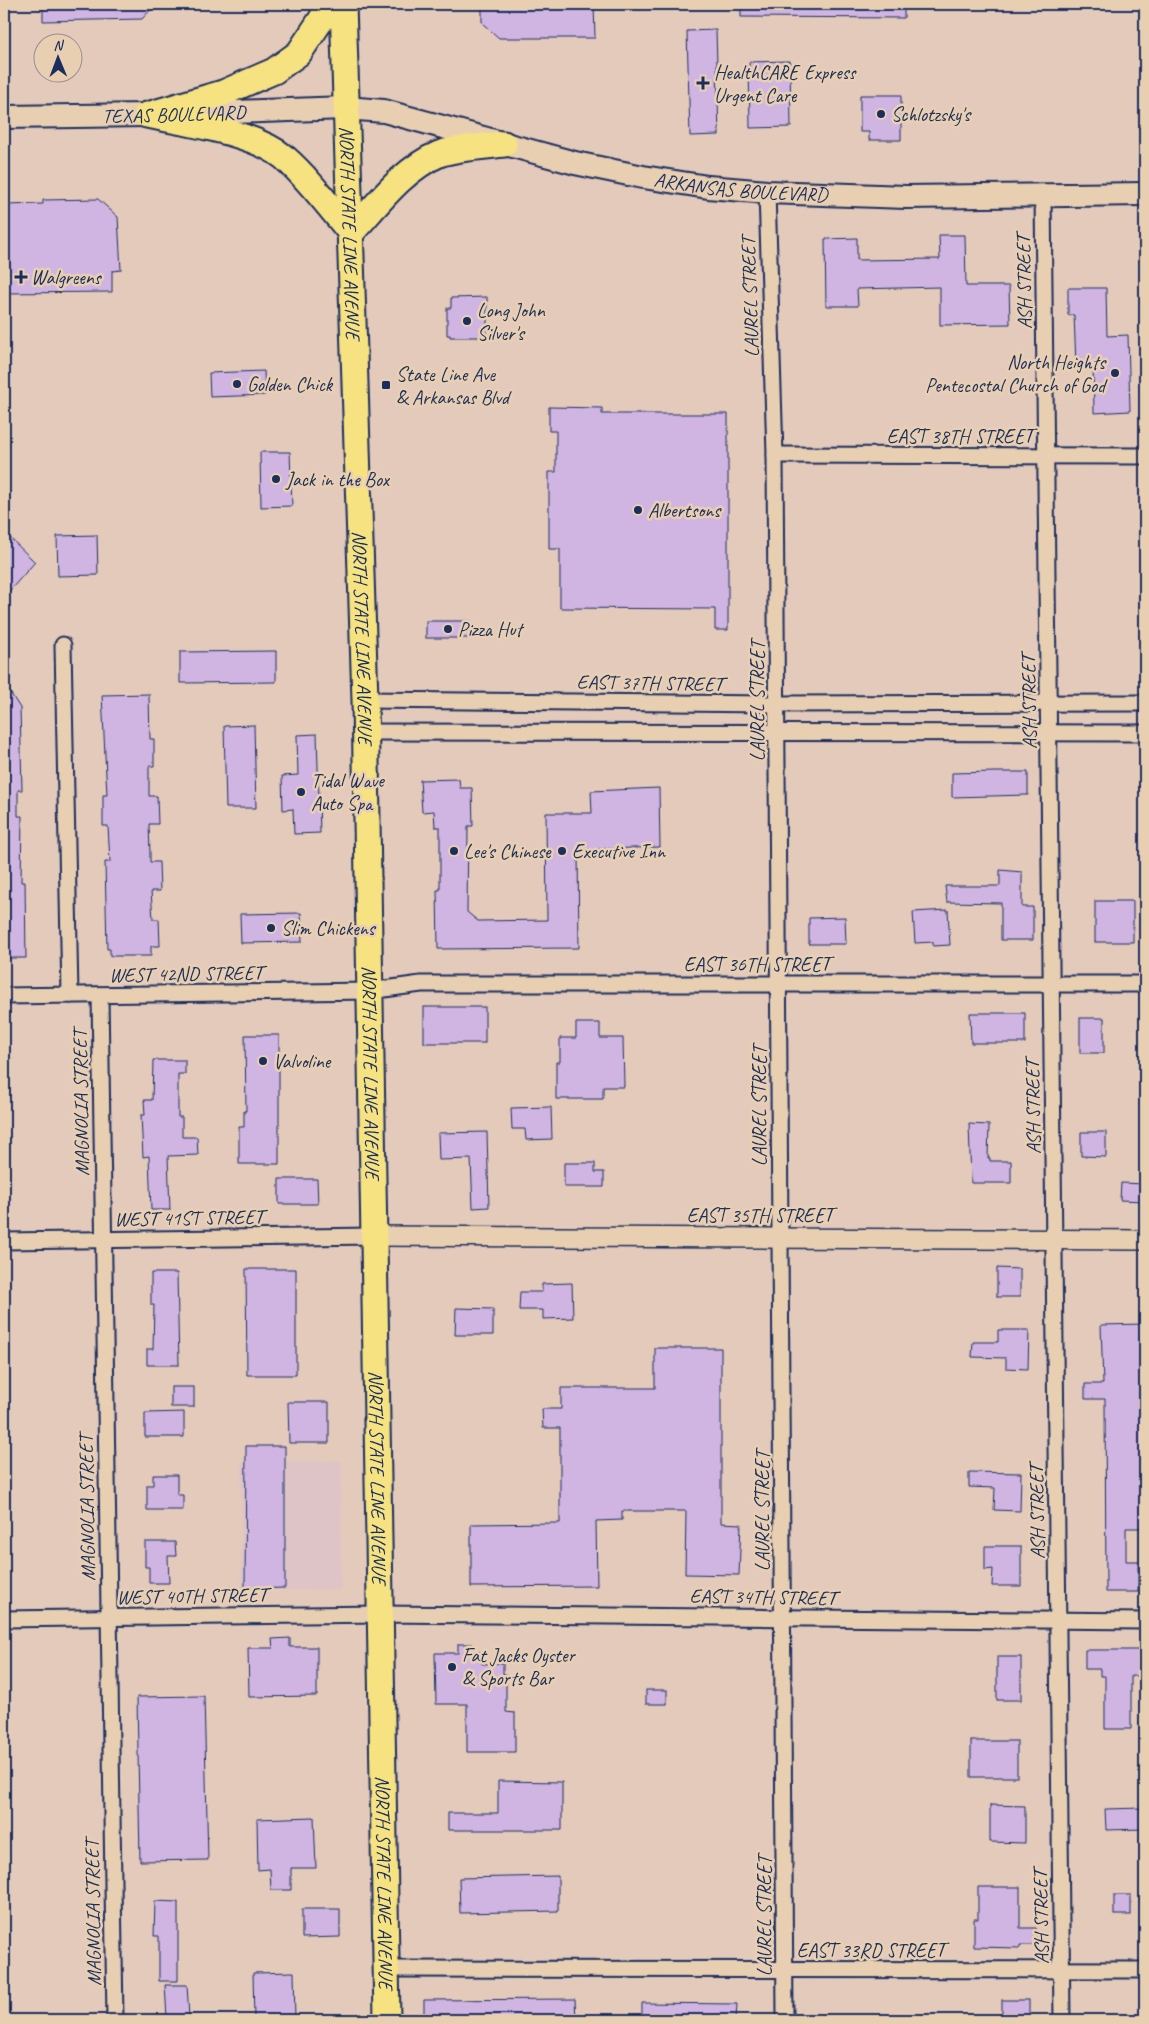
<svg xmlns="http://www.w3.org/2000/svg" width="1149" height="2024" font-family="Caveat,sans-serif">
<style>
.built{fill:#dec4c7}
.building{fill:#d0b5e3;stroke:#1b2f5e}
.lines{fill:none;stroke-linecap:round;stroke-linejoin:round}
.minor-casing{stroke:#1b2f5e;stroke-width:19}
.tertiary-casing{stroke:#1b2f5e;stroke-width:22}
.secondary-casing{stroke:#1b2f5e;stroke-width:26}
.primary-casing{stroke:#1b2f5e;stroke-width:29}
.minor{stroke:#e9cfb1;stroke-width:15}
.tertiary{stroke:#e9cfb1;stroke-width:19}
.secondary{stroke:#e9cfb1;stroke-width:22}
.primary{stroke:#f7e281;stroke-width:25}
.poi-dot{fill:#1b2f5e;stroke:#e9cfb1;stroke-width:2}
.labels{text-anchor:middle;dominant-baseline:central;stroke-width:5;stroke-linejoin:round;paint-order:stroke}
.poi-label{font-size:20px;fill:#1b2f5e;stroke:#e9cfb1;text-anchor:start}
.street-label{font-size:20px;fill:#1b2f5e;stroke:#e9cfb1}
</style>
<rect width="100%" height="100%" fill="#e4cabb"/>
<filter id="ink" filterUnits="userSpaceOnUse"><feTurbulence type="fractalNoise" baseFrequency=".02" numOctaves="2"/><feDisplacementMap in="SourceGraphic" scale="10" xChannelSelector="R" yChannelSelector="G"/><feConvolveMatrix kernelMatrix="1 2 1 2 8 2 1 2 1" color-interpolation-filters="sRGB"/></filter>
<g filter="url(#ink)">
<path class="built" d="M 341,1461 L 341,1590 L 241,1590 L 241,1463 Z"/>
<g class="building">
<path d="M 43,4 L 156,4 L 142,19 L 43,21 Z"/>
<path d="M 482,4 L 594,4 L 595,38 L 499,38 L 482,23 Z"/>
<path d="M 741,4 L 904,4 L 904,18 L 741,17 Z"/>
<path d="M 716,30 L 719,135 L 690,136 L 687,31 Z"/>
<path d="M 790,61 L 791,127 L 750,128 L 749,62 Z"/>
<path d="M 860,95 L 901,95 L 901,140 L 869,140 L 869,132 L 860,132 Z"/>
<path d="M 98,199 L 118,217 L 121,270 L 112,271 L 112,292 L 5,293 L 5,283 L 4,283 L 4,263 L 6,263 L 4,205 L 43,204 L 43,200 Z"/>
<path d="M 939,235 L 965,235 L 966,286 L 1009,286 L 1010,324 L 940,325 L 940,287 L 857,289 L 858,306 L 826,306 L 825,239 L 857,238 L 857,260 L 940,259 Z"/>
<path d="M 1068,288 L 1106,288 L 1107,336 L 1128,335 L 1130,411 L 1094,413 L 1093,364 L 1076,365 L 1074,315 L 1068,315 Z"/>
<path d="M 487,297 L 487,337 L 450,337 L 450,335 L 447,335 L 447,308 L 451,308 L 451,298 Z"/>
<path d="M 264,371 L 265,395 L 210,397 L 209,373 Z"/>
<path d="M 549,407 L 602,408 L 602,414 L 728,414 L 728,630 L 715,630 L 715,609 L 560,608 L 560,549 L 549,549 L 549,472 L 556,472 L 556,431 L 549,431 Z"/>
<path d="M 260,452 L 290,452 L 292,506 L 261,507 Z"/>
<path d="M 4,532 L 35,562 L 4,597 Z"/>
<path d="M 97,535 L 98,575 L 58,576 L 57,536 Z"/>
<rect x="426" y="621" width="44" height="17"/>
<path d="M 276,651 L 276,682 L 180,683 L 180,652 Z"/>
<path d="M 4,683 L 20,708 L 22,790 L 18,790 L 18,816 L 22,816 L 21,882 L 25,882 L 26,958 L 4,958 Z"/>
<path d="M 149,694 L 150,739 L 154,739 L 154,766 L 149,766 L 149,796 L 157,796 L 158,824 L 149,824 L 150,854 L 150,862 L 159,862 L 160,891 L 151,891 L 153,919 L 159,919 L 160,946 L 151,946 L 151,956 L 110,956 L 110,949 L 107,949 L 105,862 L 110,862 L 108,826 L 103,826 L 103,795 L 107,795 L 102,695 Z"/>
<path d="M 254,725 L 256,808 L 226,808 L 224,726 Z"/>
<path d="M 317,734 L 320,833 L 294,834 L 293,809 L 283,810 L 282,776 L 298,775 L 297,735 Z"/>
<path d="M 995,772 L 1028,772 L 1028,795 L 952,797 L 952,773 Z"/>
<path d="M 459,779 L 460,788 L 472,788 L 473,826 L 468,826 L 467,912 L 478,921 L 547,920 L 546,813 L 592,813 L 591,791 L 659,788 L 660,847 L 578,850 L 579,948 L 438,949 L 437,890 L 440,890 L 440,827 L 435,827 L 434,811 L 422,812 L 420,780 Z"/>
<path d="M 1000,870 L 1022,872 L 1022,907 L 1033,907 L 1033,940 L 1001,940 L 1001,903 L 947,902 L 945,886 L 1000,886 Z"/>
<rect x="1095" y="901" width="38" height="41"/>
<path d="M 948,910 L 950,945 L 933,946 L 933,942 L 915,943 L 913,912 Z"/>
<path d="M 301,913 L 302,942 L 241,943 L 240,914 Z"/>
<path d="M 845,917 L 846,944 L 809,944 L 809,918 Z"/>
<rect x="424" y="1007" width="61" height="36"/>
<path d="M 970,1013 L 1025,1013 L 1025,1043 L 971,1043 Z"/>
<rect x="1080" y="1018" width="24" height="35"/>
<path d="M 576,1023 L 600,1023 L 600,1038 L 623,1038 L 624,1087 L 603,1087 L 603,1099 L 556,1099 L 556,1062 L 560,1062 L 560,1038 L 576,1038 Z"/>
<path d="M 245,1035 L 279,1035 L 279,1164 L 239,1164 L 239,1127 L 244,1127 L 244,1111 L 246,1111 Z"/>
<path d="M 153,1060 L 185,1060 L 185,1074 L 178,1074 L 178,1117 L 182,1117 L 182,1137 L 197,1137 L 198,1155 L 168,1156 L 170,1210 L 151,1210 L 149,1156 L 143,1157 L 141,1115 L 145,1115 L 144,1100 L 152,1100 Z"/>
<path d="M 551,1107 L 552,1139 L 526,1140 L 525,1129 L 512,1129 L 511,1108 Z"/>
<path d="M 969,1124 L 989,1125 L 988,1158 L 990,1158 L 990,1161 L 1011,1161 L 1011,1183 L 971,1183 Z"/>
<path d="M 487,1132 L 489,1207 L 473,1208 L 471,1159 L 439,1160 L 438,1133 Z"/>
<path d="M 1081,1132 L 1106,1132 L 1106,1157 L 1081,1156 Z"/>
<path d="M 564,1163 L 595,1163 L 595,1172 L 604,1172 L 604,1187 L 564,1187 Z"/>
<path d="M 279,1179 L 317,1179 L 318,1204 L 279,1204 Z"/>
<path d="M 1121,1183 L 1145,1184 L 1145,1201 L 1120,1200 Z"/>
<path d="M 997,1268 L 1020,1269 L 1020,1297 L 997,1297 Z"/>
<path d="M 246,1269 L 296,1269 L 296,1375 L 247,1375 Z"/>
<path d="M 151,1273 L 177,1273 L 179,1365 L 147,1365 L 147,1349 L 153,1349 L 154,1305 L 151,1305 Z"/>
<path d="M 572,1283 L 573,1318 L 543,1319 L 543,1310 L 519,1310 L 520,1292 L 542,1292 L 542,1284 Z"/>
<path d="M 456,1308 L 493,1309 L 493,1335 L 455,1335 Z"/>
<path d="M 1145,1324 L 1145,1357 L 1144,1357 L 1145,1528 L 1126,1528 L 1126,1561 L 1138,1561 L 1138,1592 L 1106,1592 L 1105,1399 L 1085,1399 L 1085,1384 L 1103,1384 L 1101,1325 Z"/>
<path d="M 998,1330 L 1029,1330 L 1028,1369 L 1006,1368 L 1006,1358 L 972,1357 L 973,1342 L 998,1342 Z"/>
<path d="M 655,1348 L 721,1348 L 721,1523 L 741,1524 L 739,1575 L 685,1574 L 686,1511 L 622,1511 L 622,1520 L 596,1521 L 597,1586 L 471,1587 L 471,1524 L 560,1523 L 560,1428 L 543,1428 L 542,1409 L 561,1409 L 561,1388 L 655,1388 Z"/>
<rect x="171" y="1387" width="23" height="20"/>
<path d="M 288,1402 L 329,1402 L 329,1443 L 289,1443 Z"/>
<path d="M 184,1412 L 184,1437 L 145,1437 L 145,1413 Z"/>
<path d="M 246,1446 L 285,1446 L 285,1588 L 245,1589 Z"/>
<path d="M 969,1472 L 1021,1473 L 1020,1511 L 994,1510 L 995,1488 L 969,1487 Z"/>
<path d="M 153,1475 L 177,1475 L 177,1495 L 183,1495 L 183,1510 L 147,1510 L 147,1485 L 153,1485 Z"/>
<path d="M 145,1542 L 175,1542 L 176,1556 L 168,1556 L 169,1583 L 149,1583 L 149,1567 L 145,1567 Z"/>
<path d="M 985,1546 L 1021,1546 L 1021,1586 L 992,1586 L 993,1569 L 985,1570 Z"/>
<path d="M 290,1638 L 290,1647 L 317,1647 L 317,1696 L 249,1697 L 248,1648 L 273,1648 L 272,1639 Z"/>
<path d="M 458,1644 L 473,1644 L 473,1652 L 482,1652 L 482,1664 L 503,1663 L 503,1674 L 506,1674 L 506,1712 L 515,1713 L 515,1752 L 467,1752 L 467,1704 L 436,1704 L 435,1653 L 458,1653 Z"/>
<path d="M 1085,1650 L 1145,1650 L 1145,1676 L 1131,1676 L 1131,1729 L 1105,1729 L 1105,1676 L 1100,1676 L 1100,1669 L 1085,1669 Z"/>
<rect x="997" y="1657" width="24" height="43"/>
<rect x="646" y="1690" width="21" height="14"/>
<path d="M 204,1696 L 208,1860 L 140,1861 L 137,1697 Z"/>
<rect x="971" y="1741" width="46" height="36"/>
<path d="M 498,1781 L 562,1782 L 562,1830 L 448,1830 L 448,1813 L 498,1813 Z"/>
<path d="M 990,1805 L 1025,1806 L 1025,1843 L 990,1842 Z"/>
<path d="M 1144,1808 L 1144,1829 L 1106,1830 L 1105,1809 Z"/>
<path d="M 314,1817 L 316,1868 L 291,1868 L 291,1890 L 271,1890 L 270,1869 L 258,1870 L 257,1819 Z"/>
<path d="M 558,1876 L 558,1911 L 460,1913 L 459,1878 Z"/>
<path d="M 978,1887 L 1020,1887 L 1020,1928 L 1036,1928 L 1036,1945 L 1020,1945 L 1020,1948 L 974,1947 L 974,1919 L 978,1919 Z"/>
<rect x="1114" y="1895" width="17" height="20"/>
<path d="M 155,1901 L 178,1902 L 178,1981 L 159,1981 L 159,1936 L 154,1936 Z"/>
<path d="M 302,1909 L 340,1909 L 340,1937 L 302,1938 Z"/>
<path d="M 294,1972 L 295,2020 L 254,2020 L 253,1973 Z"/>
<path d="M 165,1985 L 187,1985 L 189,2017 L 167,2018 Z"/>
<path d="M 575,1999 L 576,2020 L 424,2020 L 424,2000 Z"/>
<rect x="1002" y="2000" width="27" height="20"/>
<path d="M 642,2003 L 737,2004 L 736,2020 L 642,2020 Z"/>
</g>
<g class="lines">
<g class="minor-casing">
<g id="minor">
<path d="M 767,192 L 775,455 L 785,2020"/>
<path d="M 1043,194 L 1062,2020"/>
<path d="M 775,455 L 1145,456"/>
<path d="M 63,645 L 70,995"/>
<path d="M 365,700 L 777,704 L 1145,703"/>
<path d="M 365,732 L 1145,733"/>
<path d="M 100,995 L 115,2020"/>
<path d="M 4,996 L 370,991 L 421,984 L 1145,984"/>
<path d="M 4,1241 L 374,1236"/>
<path d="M 4,1619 L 380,1614 L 1145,1621"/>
<path d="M 386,1969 L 1145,1970"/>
</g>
</g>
<g class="tertiary-casing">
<path id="tertiary" d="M 374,1236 L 1145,1240"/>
</g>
<g class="secondary-casing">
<g id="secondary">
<path id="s1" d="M 4,117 L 147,115 L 345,108 L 384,111 L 575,163 L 643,177 L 708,187 L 767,192 L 906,197 L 1145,194"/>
</g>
</g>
<g class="primary-casing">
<g id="primary">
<path id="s2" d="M 343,4 L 365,700 L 387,2020"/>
<path d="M 151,114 L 223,93 L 274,71 L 299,53 L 323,17 L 326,4"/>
<path d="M 147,115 C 186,123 254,132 285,158 C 310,180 330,208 351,233"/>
<path d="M 351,233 C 377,205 403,169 439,154 C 454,148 488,146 504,144"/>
</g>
</g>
<use href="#minor" class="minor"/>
<use href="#tertiary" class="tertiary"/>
<use href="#secondary" class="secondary"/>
<use href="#primary" class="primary"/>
</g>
</g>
<g class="poi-dot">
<path d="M700.5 75.5h5v5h5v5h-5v5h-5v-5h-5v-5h5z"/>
<circle cx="881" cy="114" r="5"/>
<path d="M18.5 269.5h5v5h5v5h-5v5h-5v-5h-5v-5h5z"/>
<circle cx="467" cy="321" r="5"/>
<circle cx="1115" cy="373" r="5"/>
<circle cx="237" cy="384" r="5"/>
<rect x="381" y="380" width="10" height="10" rx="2.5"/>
<circle cx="276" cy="479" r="5"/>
<circle cx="638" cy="510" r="5"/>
<circle cx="448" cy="629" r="5"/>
<circle cx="301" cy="792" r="5"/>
<circle cx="454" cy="851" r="5"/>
<circle cx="562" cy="851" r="5"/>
<circle cx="271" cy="928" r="5"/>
<circle cx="263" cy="1061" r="5"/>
<circle cx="452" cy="1667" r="5"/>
</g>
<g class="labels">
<g class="poi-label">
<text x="714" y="72">HealthCARE Express<tspan x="714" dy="23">Urgent Care</tspan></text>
<text x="891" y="114">Schlotzsky's</text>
<text x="31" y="277">Walgreens</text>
<text x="477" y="310">Long John<tspan x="477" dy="23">Silver's</tspan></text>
<text x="1105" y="362" text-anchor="end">North Heights<tspan x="1105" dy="23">Pentecostal Church of God</tspan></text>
<text x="396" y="374">State Line Ave<tspan x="396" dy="23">&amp; Arkansas Blvd</tspan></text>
<text x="247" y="384">Golden Chick</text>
<text x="286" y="479">Jack in the Box</text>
<text x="648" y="510">Albertsons</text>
<text x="458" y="629">Pizza Hut</text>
<text x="311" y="780">Tidal Wave<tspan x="311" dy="23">Auto Spa</tspan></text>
<text x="464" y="851">Lee's Chinese</text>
<text x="572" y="851">Executive Inn</text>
<text x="281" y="928">Slim Chickens</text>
<text x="273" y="1061">Valvoline</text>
<text x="462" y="1655">Fat Jacks Oyster<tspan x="462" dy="23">&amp; Sports Bar</tspan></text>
</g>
<g class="street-label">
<text stroke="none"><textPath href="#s1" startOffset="170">TEXAS BOULEVARD</textPath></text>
<text stroke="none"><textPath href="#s1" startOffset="746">ARKANSAS BOULEVARD</textPath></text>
<text stroke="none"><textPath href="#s2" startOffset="229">NORTH STATE LINE AVENUE</textPath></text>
<text transform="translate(1024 282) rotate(-91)">ASH STREET</text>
<text transform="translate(750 297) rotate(-92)">LAUREL STREET</text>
<text x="960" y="436">EAST 38TH STREET</text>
<text stroke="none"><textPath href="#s2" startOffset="634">NORTH STATE LINE AVENUE</textPath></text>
<text transform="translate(650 683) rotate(1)">EAST 37TH STREET</text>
<text transform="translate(757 701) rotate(-90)">LAUREL STREET</text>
<text transform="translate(1029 702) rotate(-91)">ASH STREET</text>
<text x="757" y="964">EAST 36TH STREET</text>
<text transform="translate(186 974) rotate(-1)">WEST 42ND STREET</text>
<text stroke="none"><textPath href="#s2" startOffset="1069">NORTH STATE LINE AVENUE</textPath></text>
<text transform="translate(81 1103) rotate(-91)">MAGNOLIA STREET</text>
<text transform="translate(759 1106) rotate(-90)">LAUREL STREET</text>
<text transform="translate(1033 1107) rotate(-91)">ASH STREET</text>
<text x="760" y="1215">EAST 35TH STREET</text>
<text transform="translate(189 1218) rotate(-1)">WEST 41ST STREET</text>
<text stroke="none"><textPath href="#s2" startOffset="1474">NORTH STATE LINE AVENUE</textPath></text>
<text transform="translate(87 1508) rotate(-91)">MAGNOLIA STREET</text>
<text transform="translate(762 1511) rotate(-90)">LAUREL STREET</text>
<text transform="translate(1037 1512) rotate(-91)">ASH STREET</text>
<text transform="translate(192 1596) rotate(-1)">WEST 40TH STREET</text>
<text transform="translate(763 1597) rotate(1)">EAST 34TH STREET</text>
<text stroke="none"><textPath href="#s2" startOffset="1879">NORTH STATE LINE AVENUE</textPath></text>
<text transform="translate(93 1913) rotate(-91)">MAGNOLIA STREET</text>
<text transform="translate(764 1916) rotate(-90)">LAUREL STREET</text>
<text transform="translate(1041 1917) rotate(-91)">ASH STREET</text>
<text x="871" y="1950">EAST 33RD STREET</text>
</g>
</g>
<rect width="1149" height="2024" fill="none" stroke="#e9cfb1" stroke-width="20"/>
<rect x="10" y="10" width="1129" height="2004" fill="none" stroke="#1b2f5e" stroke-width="2" filter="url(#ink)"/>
<g transform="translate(58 58) rotate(359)"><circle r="24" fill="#e9cfb1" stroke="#978f90"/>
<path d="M0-4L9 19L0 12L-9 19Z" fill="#1b2f5e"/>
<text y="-8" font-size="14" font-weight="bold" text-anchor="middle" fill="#1b2f5e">N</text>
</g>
</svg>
